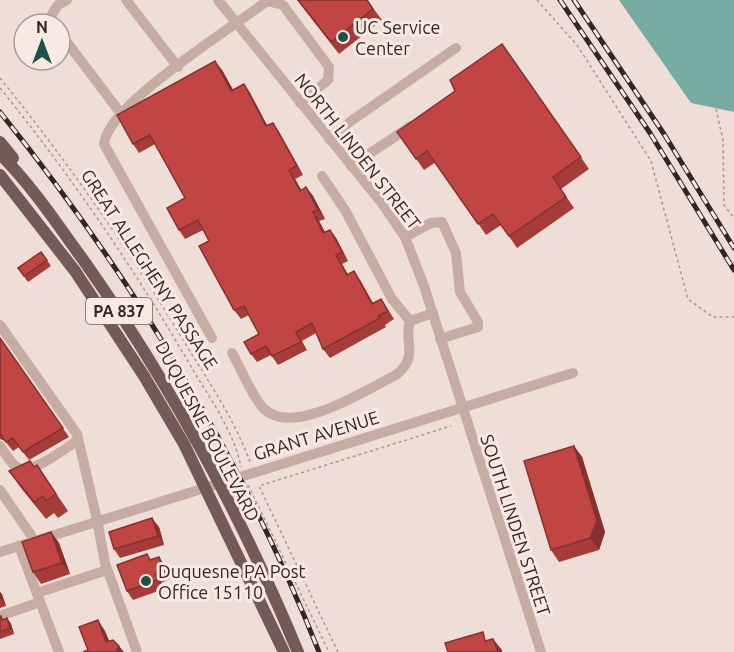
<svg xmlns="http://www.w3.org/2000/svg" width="734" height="652" font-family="Ubuntu,sans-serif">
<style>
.water{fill:#77aba2}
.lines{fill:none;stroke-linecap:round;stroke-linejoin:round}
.path{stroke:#b2968e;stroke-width:1.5;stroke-dasharray:3 3;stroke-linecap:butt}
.minor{stroke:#c7aca4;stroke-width:10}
.major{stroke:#745a56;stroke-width:12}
.rail-casing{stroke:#322625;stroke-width:5}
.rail{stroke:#f8e9e2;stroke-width:3;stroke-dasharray:9;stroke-linecap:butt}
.wall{fill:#a63c3a}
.shaded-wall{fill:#87312f}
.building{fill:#c14643;stroke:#87312f;stroke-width:1.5}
.poi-dot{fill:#1d5149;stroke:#f8e9e2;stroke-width:2}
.labels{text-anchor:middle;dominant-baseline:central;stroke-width:6;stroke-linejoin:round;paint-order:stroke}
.shield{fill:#f8e9e2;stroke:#6d605e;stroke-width:1.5}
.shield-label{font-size:16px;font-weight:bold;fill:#322625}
.poi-label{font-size:18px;fill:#322625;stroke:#f8e9e2;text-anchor:start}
.street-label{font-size:18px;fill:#322625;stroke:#f8e9e2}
</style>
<rect width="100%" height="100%" fill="#efded7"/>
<path class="water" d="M 619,0 L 734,0 L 734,112 L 691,103 Z"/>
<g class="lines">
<g class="path">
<path d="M 537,0 L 577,45 L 651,161 L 688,299 L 713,317 L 734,317"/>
<path d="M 0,78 C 68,162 129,250 185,343 C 208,381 235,420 250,462"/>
<path d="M 0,88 C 72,177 136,271 193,370 C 211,400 234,432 241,467"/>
<path d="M 716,109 L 723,140 L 724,205 L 734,218"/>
<path d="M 248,485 L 329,652"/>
<path d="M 338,652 L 259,486 L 451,426"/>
</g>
<g class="minor">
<path d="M 126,0 L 178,67"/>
<path d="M 218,0 L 381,202 L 405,237 L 424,286 L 541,652"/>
<path d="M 53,24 L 49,19 L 58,5 L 67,0"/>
<path d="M 60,33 L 122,115"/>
<path d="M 329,139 L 351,121 L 456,48"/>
<path d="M 351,166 L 411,126"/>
<path d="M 322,176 L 345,210 L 392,299 L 410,321"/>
<path d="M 405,237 L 431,223 L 442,222 L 456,253 L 460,292 L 478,322 L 478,327 L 440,339"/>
<path d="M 0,325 L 77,434 L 97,520 L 105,563 L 137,652"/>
<path d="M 212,338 L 104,144 C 108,104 232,28 267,1 L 283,5 L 329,67 L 328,80 L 300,103"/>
<path d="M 232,353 C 241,368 252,397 264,409 C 294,437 365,390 396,375 C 420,356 403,341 410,321 L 433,313"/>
<path d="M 0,446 C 5,453 11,465 19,468 C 33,474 66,448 78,440"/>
<path d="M 0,490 L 35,541"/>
<path d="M 19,546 L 59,652"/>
<path d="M 0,552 L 573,373"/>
<path d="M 37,593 L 107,570"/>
<path d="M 0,616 L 40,602"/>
</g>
<g class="major">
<path d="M 0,142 L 13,158"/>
<path d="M 0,154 C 33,187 57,224 84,261 C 170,383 241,515 298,652"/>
<path d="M 0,175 L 75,271 L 144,376 L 184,444 L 284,652"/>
</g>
<g class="rail-casing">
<g id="rail">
<path d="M 560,0 L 650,133 L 734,270"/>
<path d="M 574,0 L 664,134 L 734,248"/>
<path d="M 0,112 C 131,275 242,458 319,652"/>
</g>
</g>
<use href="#rail" class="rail"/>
</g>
<g class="wall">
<path d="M 297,0 L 367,0 L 382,20 L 339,54 Z"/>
<path d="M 502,44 L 589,169 L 561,189 L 574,208 L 517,248 L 501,225 L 486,235 L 436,162 L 424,170 L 397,132 L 455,91 Z"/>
<path d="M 222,70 L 233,90 L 244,84 L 250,93 L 267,125 L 273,123 L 279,132 L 303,175 L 295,179 L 301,190 L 306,187 L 313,196 L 325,219 L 319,221 L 325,232 L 330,230 L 336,238 L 348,261 L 342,264 L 348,274 L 360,280 L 373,303 L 381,299 L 394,319 L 385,325 L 386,327 L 330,358 L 323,349 L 316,333 L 302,341 L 307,350 L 278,365 L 271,355 L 257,362 L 251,354 L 259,334 L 249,315 L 241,319 L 234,310 L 209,241 L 203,230 L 185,239 L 179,230 L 185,198 L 155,144 L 139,153 L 133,144 Z"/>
<path d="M 41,252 L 51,266 L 28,282 L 18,268 Z"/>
<path d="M 0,338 L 69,437 L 29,460 L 19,447 L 13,451 L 5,441 L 0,439 Z"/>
<path d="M 574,446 L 582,457 L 605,532 L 599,550 L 559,562 L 551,550 Z"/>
<path d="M 37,465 L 68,511 L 58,518 L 54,513 L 46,519 L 21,488 L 9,471 L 34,467 Z"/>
<path d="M 159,527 L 164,545 L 120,558 L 114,549 Z"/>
<path d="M 51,532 L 59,543 L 70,574 L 41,584 L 33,572 Z"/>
<path d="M 151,560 L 165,566 L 170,579 L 161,583 L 164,589 L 133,600 L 127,591 Z"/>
<path d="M 0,592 L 6,606 L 0,608 Z"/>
<path d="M 0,616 L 3,620 L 7,618 L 11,624 L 14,634 L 0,639 Z"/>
</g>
<g class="shaded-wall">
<path d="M 215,61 L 222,70 L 238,99 L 231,91 Z"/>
<path d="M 244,84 L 250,93 L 272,135 L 266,126 Z"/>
<path d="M 273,123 L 279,132 L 303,175 L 297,166 Z"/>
<path d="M 289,170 L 295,179 L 307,200 L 300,191 Z"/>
<path d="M 306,187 L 313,196 L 325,219 L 318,210 Z"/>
<path d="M 313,212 L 319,221 L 330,242 L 323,233 Z"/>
<path d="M 330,230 L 336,238 L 348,261 L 342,252 Z"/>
<path d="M 354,271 L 360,280 L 378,313 L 372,304 Z"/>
<path d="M 574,446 L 582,457 L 605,532 L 599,550 L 590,538 Z"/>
<path d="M 152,518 L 159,527 L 164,545 L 158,536 Z"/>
<path d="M 51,532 L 59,543 L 70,574 L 62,563 Z"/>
<path d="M 159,557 L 165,566 L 170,579 L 164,570 Z"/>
<path d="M 155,574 L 161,583 L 164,589 L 157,580 Z"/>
<path d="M 0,592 L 2,594 L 6,606 L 0,598 Z"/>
<path d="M 7,618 L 11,624 L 14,634 L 10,628 Z"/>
<path d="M 98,620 L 105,631 L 114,652 L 106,642 Z"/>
<path d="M 493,639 L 502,650 L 502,652 L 498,652 Z"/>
<path d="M 119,646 L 124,652 L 118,652 L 117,649 Z"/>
</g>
<g class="building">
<path d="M 298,0 L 367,0 L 373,9 L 331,42 Z"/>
<path d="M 502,44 L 581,157 L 553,177 L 566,197 L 509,236 L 493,214 L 478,224 L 427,151 L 416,159 L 397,132 L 455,91 L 450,80 Z"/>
<path d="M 215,61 L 231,91 L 244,84 L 266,126 L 273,123 L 297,166 L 289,170 L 300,191 L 306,187 L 318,210 L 313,212 L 323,233 L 330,230 L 342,252 L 336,255 L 347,275 L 354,271 L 372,304 L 381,299 L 388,311 L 378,316 L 380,318 L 323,349 L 312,323 L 296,332 L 301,342 L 272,356 L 266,346 L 251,354 L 244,342 L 259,334 L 244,306 L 234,310 L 199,246 L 209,241 L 198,220 L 179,230 L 167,208 L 185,198 L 150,135 L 133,144 L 117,115 Z"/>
<path d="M 41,252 L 47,260 L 24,276 L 18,268 Z"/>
<path d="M 0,338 L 63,428 L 23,452 L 13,438 L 6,442 L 0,433 Z"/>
<path d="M 574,446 L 597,521 L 590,538 L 551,550 L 524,461 Z"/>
<path d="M 30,461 L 34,467 L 37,465 L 56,494 L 46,501 L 43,496 L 34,502 L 9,471 Z"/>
<path d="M 152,518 L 158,536 L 114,549 L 109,532 Z"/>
<path d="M 51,532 L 62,563 L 33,572 L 22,542 Z"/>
<path d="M 147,554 L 150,560 L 159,557 L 164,570 L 155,574 L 157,580 L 127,591 L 117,565 Z"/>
<path d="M 0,616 L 1,616 L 2,620 L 7,618 L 10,628 L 0,632 Z"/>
<path d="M 98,620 L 106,642 L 113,640 L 119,646 L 117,649 L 118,652 L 83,652 L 88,650 L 79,627 Z"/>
<path d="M 483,632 L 485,641 L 493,639 L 498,652 L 448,652 L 445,643 Z"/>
</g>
<g class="poi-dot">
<circle cx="343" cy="37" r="6"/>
<circle cx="146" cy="581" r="6"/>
</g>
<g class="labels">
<rect class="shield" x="86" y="298" width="66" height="26" rx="4.5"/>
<g class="shield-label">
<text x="119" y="311">PA 837</text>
</g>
<g class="poi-label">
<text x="355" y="27">UC Service<tspan x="355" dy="21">Center</tspan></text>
<text x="158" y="571">Duquesne PA Post<tspan x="158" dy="21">Office 15110</tspan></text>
</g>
<g class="street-label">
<text transform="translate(358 151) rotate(52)">NORTH LINDEN STREET</text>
<text transform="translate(150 269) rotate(57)">GREAT ALLEGHENY PASSAGE</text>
<text transform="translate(208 431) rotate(62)">DUQUESNE BOULEVARD</text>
<text transform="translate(316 435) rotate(-17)">GRANT AVENUE</text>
<text transform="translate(516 525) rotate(72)">SOUTH LINDEN STREET</text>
</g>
</g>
<g transform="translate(42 42)"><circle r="28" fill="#f8e9e2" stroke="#a99b96" stroke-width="1.5"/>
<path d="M0-4.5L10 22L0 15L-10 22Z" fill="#1d5149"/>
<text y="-9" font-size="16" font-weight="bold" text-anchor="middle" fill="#322625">N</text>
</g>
</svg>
